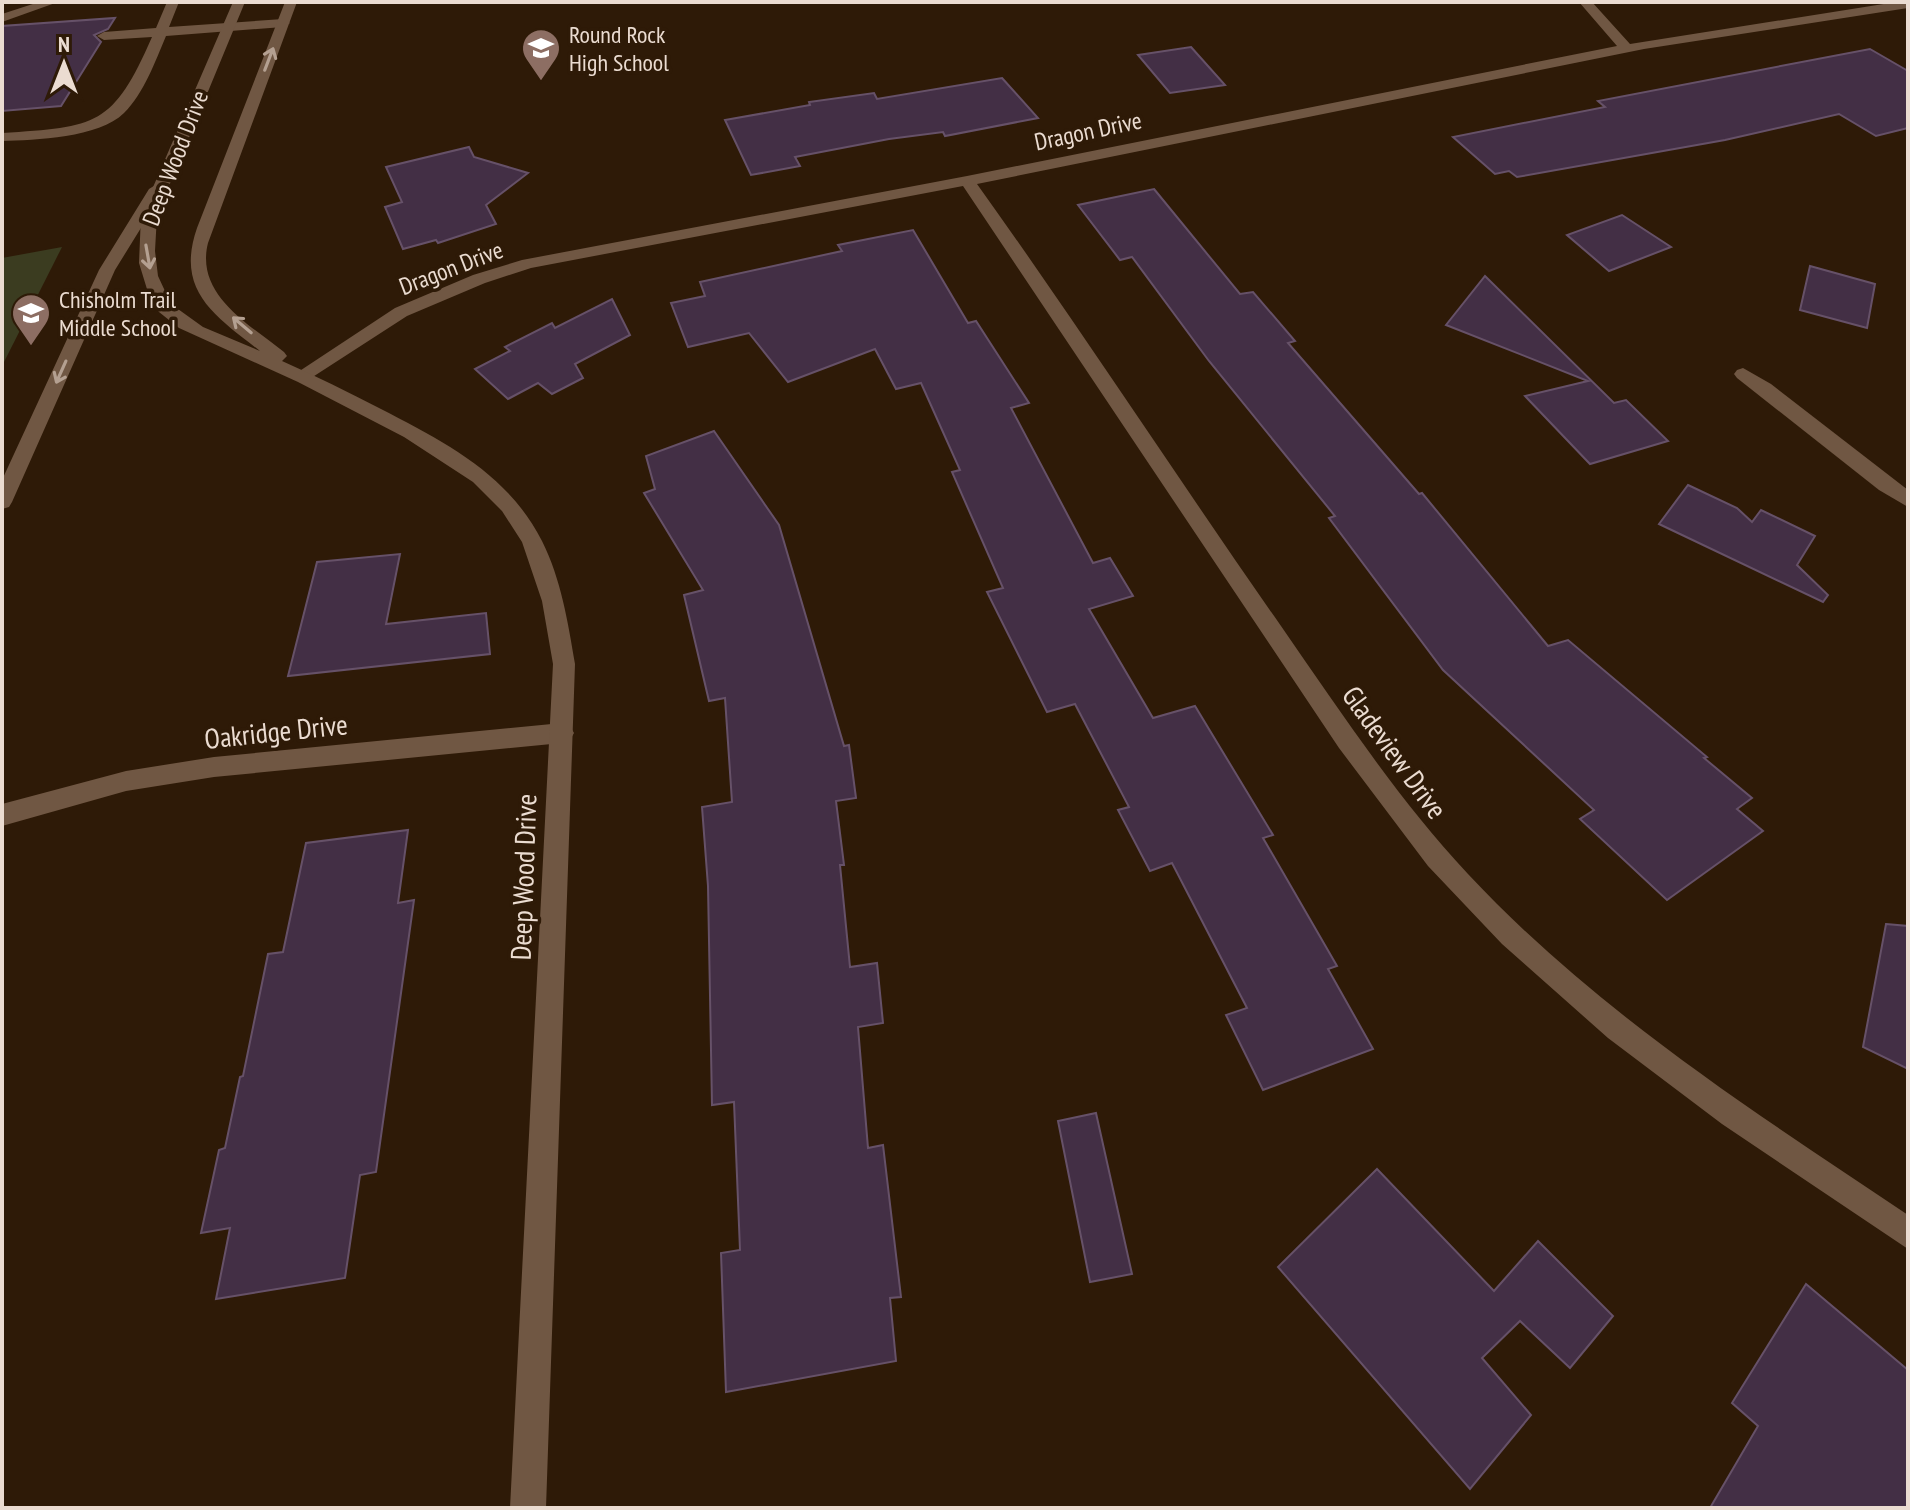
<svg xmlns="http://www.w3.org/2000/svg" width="1910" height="1510" font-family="'PT Sans Narrow',sans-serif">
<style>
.green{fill:#3b3c20}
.building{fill:#432f45;stroke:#665168;stroke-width:2}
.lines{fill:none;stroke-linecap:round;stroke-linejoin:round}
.service{fill:#705743;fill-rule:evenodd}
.minor{fill:#705743;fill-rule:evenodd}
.tertiary{fill:#705743;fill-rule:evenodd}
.oneway{stroke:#b4a091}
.labels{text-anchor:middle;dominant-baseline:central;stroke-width:7;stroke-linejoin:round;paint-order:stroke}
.far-poi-label{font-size:24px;fill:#ebdcd1;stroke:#2e1a07;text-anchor:start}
.far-street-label{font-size:24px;fill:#ebdcd1;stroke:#2e1a07}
.street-label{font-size:28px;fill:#ebdcd1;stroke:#2e1a07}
</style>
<rect width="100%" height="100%" fill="#2e1a07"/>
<path class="green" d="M 62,247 L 2,366 L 2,258 Z"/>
<g class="building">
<path d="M 115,18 L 108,29 L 94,35 L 101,42 L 61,106 L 2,111 L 2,26 Z"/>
<path d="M 1191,47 L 1225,85 L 1170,93 L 1138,55 Z"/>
<path d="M 1870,49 L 1908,71 L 1908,128 L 1876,136 L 1839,114 L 1725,140 L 1517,177 L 1509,171 L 1495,174 L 1453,137 L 1605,107 L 1598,101 Z"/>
<path d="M 1002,78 L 1038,118 L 945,136 L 943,132 L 889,139 L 795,157 L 800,166 L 751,175 L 725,120 L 810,105 L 809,102 L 874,93 L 877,99 Z"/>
<path d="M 469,147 L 474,157 L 528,173 L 486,205 L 496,224 L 438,243 L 436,240 L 403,249 L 385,207 L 402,202 L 386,167 Z"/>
<path d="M 1154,189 L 1240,294 L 1253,292 L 1295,341 L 1288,343 L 1419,494 L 1422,493 L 1548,646 L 1568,640 L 1707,757 L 1704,758 L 1752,798 L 1737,809 L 1763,831 L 1667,900 L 1580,819 L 1594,810 L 1443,670 L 1329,518 L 1335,516 L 1209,361 L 1132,257 L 1120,260 L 1078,205 Z"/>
<path d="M 1622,215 L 1671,247 L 1609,271 L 1567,235 Z"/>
<path d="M 913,230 L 968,323 L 976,321 L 1029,403 L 1011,408 L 1093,563 L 1110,558 L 1133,596 L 1089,609 L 1153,718 L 1195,706 L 1273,835 L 1263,838 L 1337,966 L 1328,969 L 1373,1049 L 1263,1090 L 1226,1015 L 1247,1008 L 1172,863 L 1150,871 L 1118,810 L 1129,807 L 1075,704 L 1047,712 L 987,592 L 1003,588 L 952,472 L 960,470 L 921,383 L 896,389 L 875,349 L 788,382 L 749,333 L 688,347 L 671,303 L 705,296 L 700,282 L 842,251 L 838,245 Z"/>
<path d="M 1810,266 L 1875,284 L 1867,328 L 1800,310 Z"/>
<path d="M 1485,276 L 1614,403 L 1626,400 L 1668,441 L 1590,464 L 1525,396 L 1588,381 L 1446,325 Z"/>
<path d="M 612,299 L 630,335 L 575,364 L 583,378 L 552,394 L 538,383 L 508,399 L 475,369 L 510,351 L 505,347 L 552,323 L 555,328 Z"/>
<path d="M 714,431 L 779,525 L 844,746 L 849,745 L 856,798 L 836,801 L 844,865 L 840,865 L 850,967 L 877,963 L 883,1023 L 858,1027 L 868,1148 L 883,1145 L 901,1297 L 890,1298 L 896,1361 L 726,1392 L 721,1253 L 740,1250 L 734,1102 L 712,1105 L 708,886 L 702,807 L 732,802 L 725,698 L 709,701 L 684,595 L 703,590 L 644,493 L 655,489 L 646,456 Z"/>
<path d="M 1688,485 L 1737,508 L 1752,522 L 1761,510 L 1815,536 L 1797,565 L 1828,595 L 1823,602 L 1659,524 Z"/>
<path d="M 400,554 L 386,624 L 486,613 L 490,654 L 288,676 L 317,562 Z"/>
<path d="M 408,830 L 398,903 L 414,900 L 376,1172 L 360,1175 L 345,1278 L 216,1299 L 230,1228 L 201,1233 L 219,1150 L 225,1148 L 240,1077 L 243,1076 L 268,954 L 283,952 L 306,843 Z"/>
<path d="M 1886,924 L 1908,926 L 1908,1069 L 1863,1047 Z"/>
<path d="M 1096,1113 L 1132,1274 L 1090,1282 L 1058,1121 Z"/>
<path d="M 1377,1169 L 1494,1291 L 1538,1241 L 1613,1316 L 1570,1368 L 1520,1321 L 1482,1358 L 1531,1415 L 1470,1489 L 1278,1267 Z"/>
<path d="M 1806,1284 L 1908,1370 L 1908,1508 L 1710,1508 L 1758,1426 L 1732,1403 Z"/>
</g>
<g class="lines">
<g class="service">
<path d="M 39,2 L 58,2 L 2,22 L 2,14 Z"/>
<path d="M 167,2 L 179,2 L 169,27 L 283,19 L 290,23 L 283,27 L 166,36 C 155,62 144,93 124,113 C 99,138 35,140 2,141 L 2,133 C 97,127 113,126 152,37 L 104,40 L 97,36 L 104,32 L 156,28 Z"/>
</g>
<g class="minor">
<path d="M 1579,2 L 1592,2 L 1630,44 L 1896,2 L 1908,2 L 1908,8 L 1644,49 L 977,184 C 1081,329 1178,479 1281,626 C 1340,711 1397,798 1468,874 C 1595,1010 1754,1112 1908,1215 L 1908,1249 L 1722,1124 L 1608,1038 L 1502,944 L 1428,866 L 1339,748 L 963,186 L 531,268 L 485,283 L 407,316 L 308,380 L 294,380 L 292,376 L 395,308 L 473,275 L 522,260 L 967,176 L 1617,46 Z"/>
<path d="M 157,184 L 165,189 L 115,270 L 12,502 L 9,507 L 2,509 L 2,480 L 99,270 L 149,189 Z"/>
<path d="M 1743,368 L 1771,384 L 1908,490 L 1908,507 L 1879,490 L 1737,378 L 1734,374 L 1737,370 Z"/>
<path d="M 562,723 L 570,726 L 574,733 L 570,740 L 562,743 L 214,777 L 126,791 L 2,826 L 2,804 L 126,771 L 214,757 Z"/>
</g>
<path class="tertiary" d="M 233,2 L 245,2 L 157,215 L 155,251 L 158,276 L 171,304 L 203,327 L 260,351 C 215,316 175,291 197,228 L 285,2 L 297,2 L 208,243 C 195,295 249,324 284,352 L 287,356 L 282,361 C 316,376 348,392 381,409 C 445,442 508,474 542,541 C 561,579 568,622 575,664 L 546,1508 L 510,1508 L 553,664 L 542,601 L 522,542 L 502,511 L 473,482 L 404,437 L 298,382 L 179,328 L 159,312 L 150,299 L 139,263 L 141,215 Z"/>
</g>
<defs><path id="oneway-shaft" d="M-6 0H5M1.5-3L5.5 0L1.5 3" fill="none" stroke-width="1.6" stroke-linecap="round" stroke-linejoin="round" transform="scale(2)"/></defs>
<g class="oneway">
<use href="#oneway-shaft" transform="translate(269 59) rotate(-69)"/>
<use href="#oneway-shaft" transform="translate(148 257) rotate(80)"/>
<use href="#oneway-shaft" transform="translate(242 325) rotate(-140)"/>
<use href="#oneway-shaft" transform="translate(61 372) rotate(114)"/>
</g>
<defs>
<g id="school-pin" transform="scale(2)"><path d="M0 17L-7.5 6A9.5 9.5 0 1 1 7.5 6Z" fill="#8d6e63" stroke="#2e1a07"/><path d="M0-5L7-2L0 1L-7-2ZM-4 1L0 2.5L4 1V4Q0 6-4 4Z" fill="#fff"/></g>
</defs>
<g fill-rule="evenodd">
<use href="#school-pin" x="541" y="48"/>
<use href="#school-pin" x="31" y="313"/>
</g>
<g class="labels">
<g class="far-poi-label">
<text x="569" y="34">Round Rock<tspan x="569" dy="28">High School</tspan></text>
<text x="59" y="299">Chisholm Trail<tspan x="59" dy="28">Middle School</tspan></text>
</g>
<g class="far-street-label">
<text transform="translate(1088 131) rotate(-12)">Dragon Drive</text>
<text transform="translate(175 158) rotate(-69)">Deep Wood Drive</text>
<text transform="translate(451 268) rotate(-21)">Dragon Drive</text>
</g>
<g class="street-label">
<text transform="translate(276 731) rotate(-6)">Oakridge Drive</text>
<text transform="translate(1395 752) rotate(54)">Gladeview Drive</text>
<text transform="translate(523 877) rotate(-88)">Deep Wood Drive</text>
</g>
</g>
<rect width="1910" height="1510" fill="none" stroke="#ebdcd1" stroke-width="8"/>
<g transform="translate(64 64)" stroke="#2e1a07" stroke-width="6" paint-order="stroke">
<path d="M0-6L14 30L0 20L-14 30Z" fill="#ebdcd1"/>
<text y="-12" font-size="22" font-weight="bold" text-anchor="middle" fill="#ebdcd1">N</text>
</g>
</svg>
